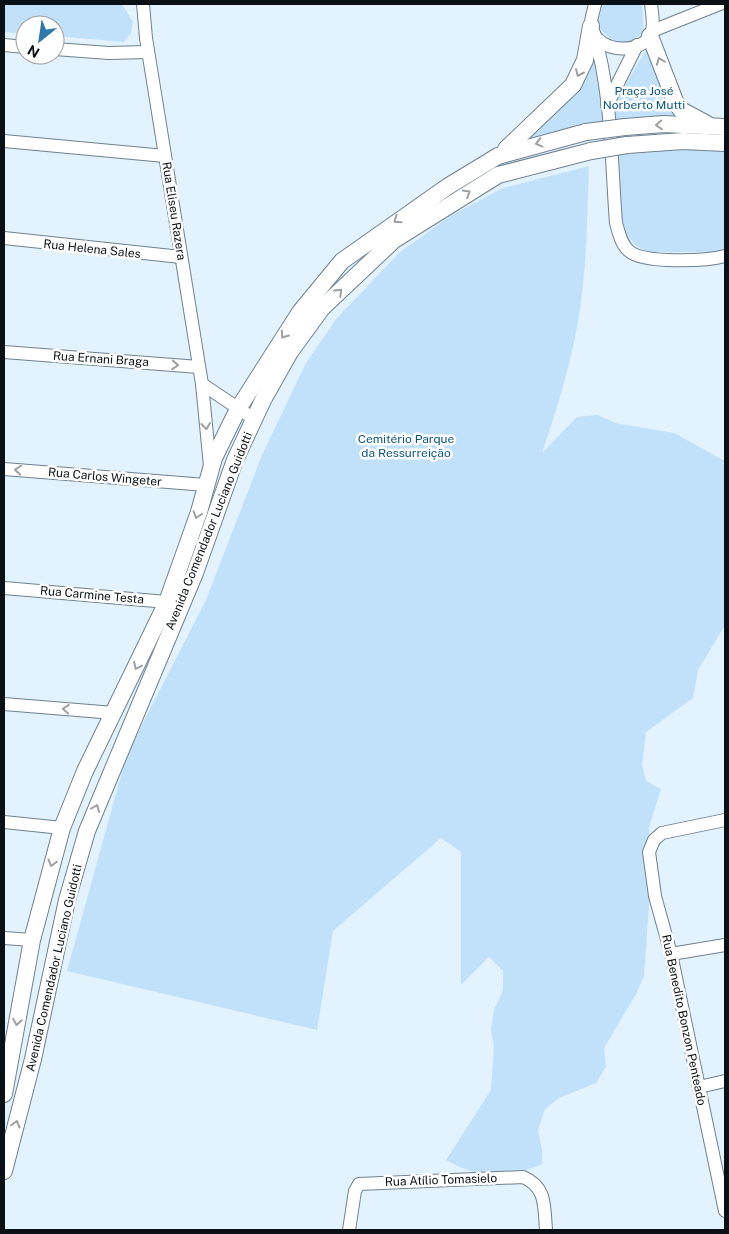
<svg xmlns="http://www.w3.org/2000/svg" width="729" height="1234" font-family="'Public Sans',sans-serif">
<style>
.green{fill:#c1e1fa}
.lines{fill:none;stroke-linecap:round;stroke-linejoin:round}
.minor-casing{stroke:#6e808e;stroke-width:14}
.major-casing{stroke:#6e808e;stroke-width:18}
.minor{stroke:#fff;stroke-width:12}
.major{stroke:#fff;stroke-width:16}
.major-bridge-casing{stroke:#6e808e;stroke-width:18;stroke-linecap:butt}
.major-bridge{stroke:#fff;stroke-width:16}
.oneway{stroke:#9da0a2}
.labels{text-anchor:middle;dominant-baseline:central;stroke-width:5;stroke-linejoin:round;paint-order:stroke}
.park-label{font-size:12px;fill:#0a5682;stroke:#fff}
.street-label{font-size:12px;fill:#0a1116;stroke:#fff}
</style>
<rect width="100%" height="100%" fill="#e2f2ff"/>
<g class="green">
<path d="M 4,4 L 122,4 L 133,22 L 131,33 L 124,42 L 55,36 L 55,25 L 25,25 L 25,34 L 4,32 Z"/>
<path d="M 601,4 L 642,4 L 644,33 L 623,45 L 612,41 L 598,27 Z"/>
<path d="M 591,47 L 597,63 L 603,124 L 526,141 L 580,89 Z"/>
<path d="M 648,47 L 685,119 L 614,122 L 614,103 Z"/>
<path d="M 725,149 L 725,249 L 720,252 L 647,252 L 635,245 L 623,229 L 617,152 Z"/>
<path d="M 589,166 C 587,220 587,274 577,327 C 569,370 556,412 542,453 L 577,417 L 598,415 L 615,423 L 674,433 L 725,461 L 725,625 L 698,670 L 693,698 L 646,732 L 642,765 L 646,781 L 661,789 L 649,827 L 651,876 L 644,976 L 636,994 L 604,1048 L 606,1067 L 596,1083 L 559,1098 L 545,1109 L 538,1130 L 542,1150 L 542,1164 C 507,1180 480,1179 446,1160 L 491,1090 L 494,1047 L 491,1029 L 494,1010 L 503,990 L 503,971 L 489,957 L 461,985 L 461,852 L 441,838 L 333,931 L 317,1030 L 67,971 L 127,754 L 206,600 L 262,455 L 306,363 L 337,318 L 400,252 L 452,215 L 503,188 Z"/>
</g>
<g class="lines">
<g class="minor-casing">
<g id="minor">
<path d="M 143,4 L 146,38 L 202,384 L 210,466"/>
<path d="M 595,4 C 594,10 590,20 591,27 C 598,56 647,54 652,31 C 654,23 652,12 651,4"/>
<path d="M 652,31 L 720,4"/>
<path d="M 594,33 C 612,94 611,160 616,223 C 619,233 621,244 629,251 C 644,264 707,261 725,256"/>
<path d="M 4,45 L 25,47"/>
<path d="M 55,49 L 109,53 L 148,52"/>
<path d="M 607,105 L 637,45"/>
<path d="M 4,141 L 165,156"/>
<path d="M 4,238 L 181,257"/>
<path d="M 4,352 L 199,367"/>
<path d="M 202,384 L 254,419"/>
<path d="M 4,469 L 206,485"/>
<path d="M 4,588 L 167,602 L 175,606"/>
<path d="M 4,704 L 114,713"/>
<path d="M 725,820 L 662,833 L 654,840 L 649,852 L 655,896 L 671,954 L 725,1211"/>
<path d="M 4,822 L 62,828"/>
<path d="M 4,938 L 32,940"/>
<path d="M 671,954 L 725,945"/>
<path d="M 699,1087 L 725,1081"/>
<path d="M 349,1230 L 355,1191 L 359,1184 L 523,1177 C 547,1187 544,1207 546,1230"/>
</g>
</g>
<g class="major-casing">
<g id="major">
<path d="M 650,36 L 675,101 L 681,110 L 707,124"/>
<path d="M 625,127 L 664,124 L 725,127"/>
<path d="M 627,145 L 683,141 L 725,143"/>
<path d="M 506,149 L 573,85 L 585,60 L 591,26"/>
<path d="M 4,1094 L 32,940 L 62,828 L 85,771 L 167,602 L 199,512 L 214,458 L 238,409 L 300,312 L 342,261 L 447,187 L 498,156 L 586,132"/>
<path d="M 4,1171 L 33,1059 L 67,900 L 87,831 L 195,573 L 235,460 L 264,398 L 290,352 L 322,308 L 394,240 L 498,175 L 591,151"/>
</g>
</g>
<use href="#minor" class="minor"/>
<use href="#major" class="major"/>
<g class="major-bridge-casing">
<g id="major-bridge">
<path d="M 586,132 L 625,127"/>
<path d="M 591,151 L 627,145"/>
</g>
</g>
<use href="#major-bridge" class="major-bridge"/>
</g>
<defs><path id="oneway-chevron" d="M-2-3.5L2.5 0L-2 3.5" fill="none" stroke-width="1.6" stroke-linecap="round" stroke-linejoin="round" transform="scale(1.25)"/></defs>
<g class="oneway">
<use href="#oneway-chevron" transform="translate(660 61) rotate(-111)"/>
<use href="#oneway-chevron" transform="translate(579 73) rotate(114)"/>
<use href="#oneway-chevron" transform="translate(659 125) rotate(176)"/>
<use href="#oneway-chevron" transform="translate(539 143) rotate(165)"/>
<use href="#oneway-chevron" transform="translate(467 193) rotate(-31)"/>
<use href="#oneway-chevron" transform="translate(397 220) rotate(145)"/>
<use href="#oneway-chevron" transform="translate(339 292) rotate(-44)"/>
<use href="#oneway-chevron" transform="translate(284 335) rotate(125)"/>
<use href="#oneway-chevron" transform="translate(175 365) rotate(4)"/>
<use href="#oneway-chevron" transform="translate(206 426) rotate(84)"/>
<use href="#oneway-chevron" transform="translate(18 470) rotate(-175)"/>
<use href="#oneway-chevron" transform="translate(197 515) rotate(108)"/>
<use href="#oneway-chevron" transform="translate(137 666) rotate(115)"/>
<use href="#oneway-chevron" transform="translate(66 709) rotate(-175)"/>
<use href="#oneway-chevron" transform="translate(96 808) rotate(-68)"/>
<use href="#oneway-chevron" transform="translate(52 863) rotate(105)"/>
<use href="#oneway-chevron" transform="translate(17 1022) rotate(100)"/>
<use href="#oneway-chevron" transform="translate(16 1124) rotate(-75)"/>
</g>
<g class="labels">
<g class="park-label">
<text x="644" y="91">Praça José<tspan x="644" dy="14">Norberto Mutti</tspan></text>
<text x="406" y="439">Cemitério Parque<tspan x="406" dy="14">da Ressurreição</tspan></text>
</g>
<g class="street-label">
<text transform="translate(174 211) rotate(81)">Rua Eliseu Razera</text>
<text transform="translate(92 249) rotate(6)">Rua Helena Sales</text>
<text transform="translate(101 359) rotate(4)">Rua Ernani Braga</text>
<text transform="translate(105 477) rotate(5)">Rua Carlos Wingeter</text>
<text transform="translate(209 531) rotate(-68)">Avenida Comendador Luciano Guidotti</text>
<text transform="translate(92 595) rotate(5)">Rua Carmine Testa</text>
<text transform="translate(54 968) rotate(-77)">Avenida Comendador Luciano Guidotti</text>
<text transform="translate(684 1020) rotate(78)">Rua Benedito Bonzon Penteado</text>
<text transform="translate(441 1180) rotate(-2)">Rua Atílio Tomasielo</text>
</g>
</g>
<rect width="729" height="1234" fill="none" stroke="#0a1116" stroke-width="10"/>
<g transform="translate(40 40) rotate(210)"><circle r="24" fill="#ffffff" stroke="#9da0a2"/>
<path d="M0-4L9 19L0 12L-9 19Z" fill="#2c78ab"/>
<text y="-8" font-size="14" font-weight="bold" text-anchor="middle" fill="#0a1116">N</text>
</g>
</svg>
